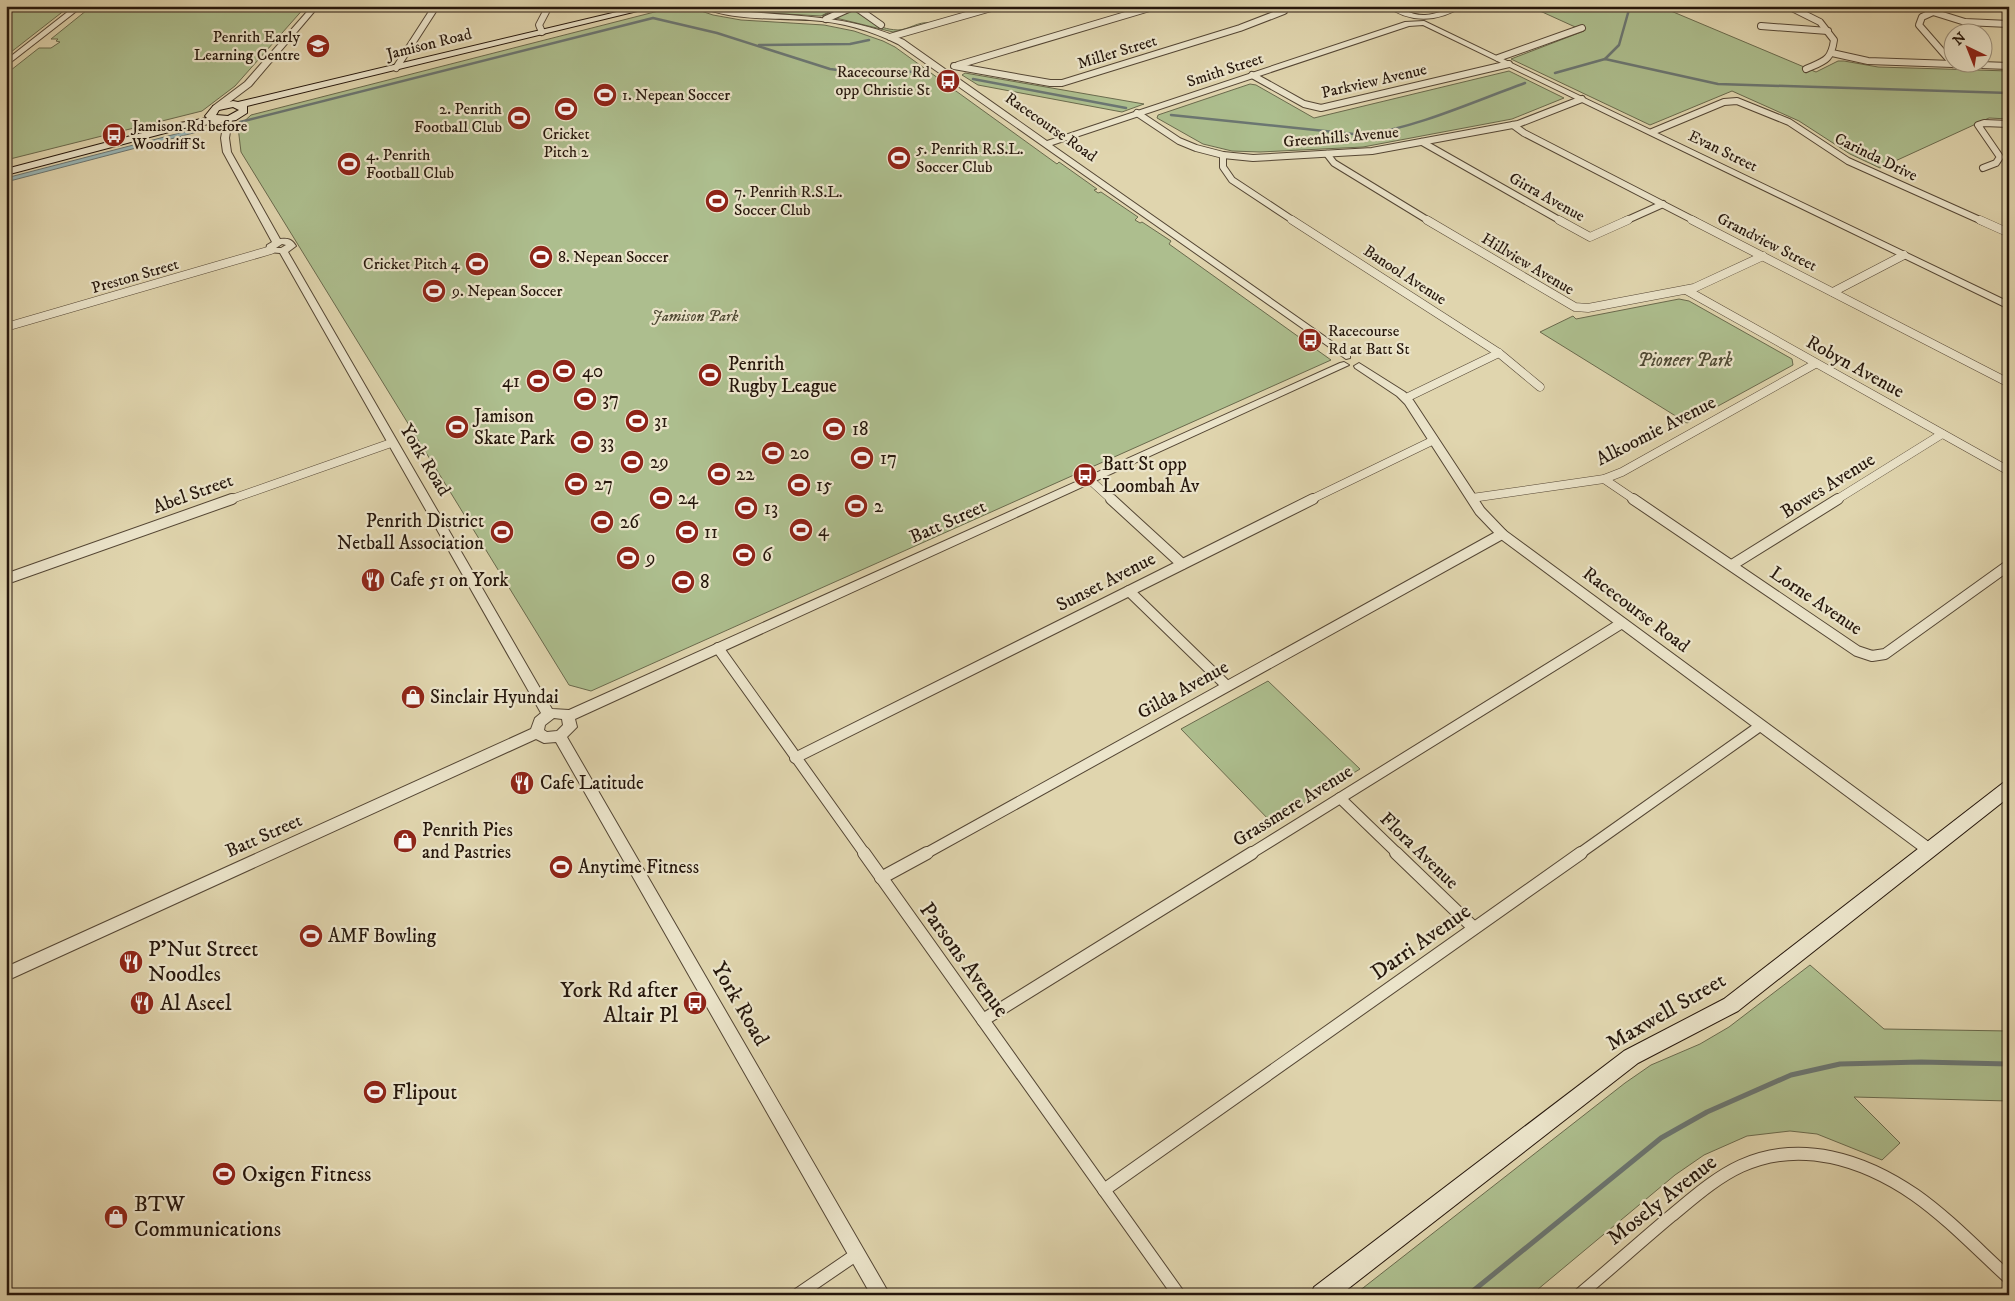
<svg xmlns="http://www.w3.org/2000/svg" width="2015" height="1301" font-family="'IM FELL DW Pica',serif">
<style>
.green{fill:#adbe8e;stroke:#6a6a4d}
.water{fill:#99b6b6;stroke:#6b7672}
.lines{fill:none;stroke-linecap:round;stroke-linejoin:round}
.stream-far1{stroke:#6b7672;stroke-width:2.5}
.stream{stroke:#6b7672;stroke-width:5}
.minor-far3-casing{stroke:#544634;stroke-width:8}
.minor-far2-casing{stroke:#544634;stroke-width:9}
.minor-far1-casing{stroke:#544634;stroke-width:12}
.minor-casing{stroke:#544634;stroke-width:14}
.tertiary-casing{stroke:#544634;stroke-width:2}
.secondary-casing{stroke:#26170c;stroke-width:2}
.minor-far3{stroke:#ebe4ca;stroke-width:6}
.minor-far2{stroke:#ebe4ca;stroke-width:8}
.minor-far1{stroke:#ebe4ca;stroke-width:10}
.minor{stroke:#ebe4ca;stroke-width:12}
.tertiary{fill:#ebe4ca;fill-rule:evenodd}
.secondary{fill:#ebe4ca;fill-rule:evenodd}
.labels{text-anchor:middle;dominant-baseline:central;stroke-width:4.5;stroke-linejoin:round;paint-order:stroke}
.far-poi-label{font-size:16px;fill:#26170c;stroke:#ebe4ca;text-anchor:start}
.far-street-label{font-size:16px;fill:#26170c;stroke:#ebe4ca}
.far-park-label{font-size:16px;font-style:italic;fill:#4e4933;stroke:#ebe4ca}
.park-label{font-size:19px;font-style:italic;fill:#4e4933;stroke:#ebe4ca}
.poi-label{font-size:19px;fill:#26170c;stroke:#ebe4ca;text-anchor:start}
.street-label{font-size:19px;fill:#26170c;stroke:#ebe4ca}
.near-street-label{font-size:22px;fill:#26170c;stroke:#ebe4ca}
.near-poi-label{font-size:22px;fill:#26170c;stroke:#ebe4ca;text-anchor:start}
</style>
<rect width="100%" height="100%" fill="#e0d5ae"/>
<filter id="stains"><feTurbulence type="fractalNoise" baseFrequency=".004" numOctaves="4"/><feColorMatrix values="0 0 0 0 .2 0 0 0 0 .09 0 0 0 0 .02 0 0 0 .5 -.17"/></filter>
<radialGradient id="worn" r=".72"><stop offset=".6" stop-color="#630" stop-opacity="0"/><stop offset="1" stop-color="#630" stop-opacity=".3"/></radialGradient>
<g class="green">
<path d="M 6,6 L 70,6 L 6,56 Z"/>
<path d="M 92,6 L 113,8 L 122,6 L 306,6 L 235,86 L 202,111 L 6,160 L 6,74 L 39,48 L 51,48 L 60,42 L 56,41 L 58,39 L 51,39 Z"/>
<path d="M 678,6 L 686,6 L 713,15 L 741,20 L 824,25 L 854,31 L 883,41 L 895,47 L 1057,164 L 1059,162 L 1097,189 L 1094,190 L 1098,193 L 1101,192 L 1138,217 L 1135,220 L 1140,223 L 1142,222 L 1171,241 L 1169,244 L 1331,360 L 591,691 L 569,685 L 241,152 L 238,127 L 251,115 Z"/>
<path d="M 717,6 L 842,7 L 845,6 L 822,16 L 831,11 L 821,16 L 751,12 Z"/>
<path d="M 1553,6 L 1659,6 L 1816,72 L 1838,61 L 1844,61 L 1878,67 L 2009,71 L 2009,119 L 1989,118 L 1880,168 L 1850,154 L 1799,121 L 1732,91 L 1650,125 L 1511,59 L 1584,31 L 1540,11 Z"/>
<path d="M 852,10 C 871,18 874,29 898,30 C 908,30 919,21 929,23 L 893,32 L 836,18 Z"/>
<path d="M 1509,71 L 1564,98 L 1512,119 L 1363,147 L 1260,152 L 1232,151 L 1203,144 L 1157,118 L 1158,115 L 1250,84 L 1256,85 L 1314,118 Z"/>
<path d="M 965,73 L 1144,104 L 1122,112 L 978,85 L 962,75 Z"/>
<path d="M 1679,299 L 1689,301 L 1792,359 L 1793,365 L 1687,423 L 1540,332 L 1573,316 L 1576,319 Z"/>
<path d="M 1268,681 L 1360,769 L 1272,823 L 1181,729 Z"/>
<path d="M 1810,965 L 1884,1029 L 2009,1031 L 2009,1101 L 1854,1097 L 1900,1143 L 1882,1160 L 1817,1134 L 1790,1131 L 1747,1136 L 1704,1155 L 1675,1175 L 1531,1295 L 1354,1295 L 1625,1083 L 1651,1065 L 1700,1044 L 1729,1027 Z"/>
</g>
<path class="water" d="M 199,128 L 201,131 L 6,182 L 6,178 Z"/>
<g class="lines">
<g class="stream-far1">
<path d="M 759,45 L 850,44 L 869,40"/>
<path d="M 1605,59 L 1619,45 L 1630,6"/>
<path d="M 1555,73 L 1605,59 L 1718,84 L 2009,93"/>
<path d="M 973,79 L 1126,108"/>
<path d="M 1171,115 L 1363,135 C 1416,128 1475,101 1525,83"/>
<path d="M 240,122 L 653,18 L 717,33 L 830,69 L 845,71 L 924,72"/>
</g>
<path class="stream" d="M 1468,1295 L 1661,1138 L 1707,1112 L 1791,1075 L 1840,1064 L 1921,1062 L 2009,1064"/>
<g class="minor-far3-casing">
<g id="minor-far3">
<path d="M 854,6 L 881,25"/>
<path d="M 1788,6 L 1820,22 L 1834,40 C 1831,61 1824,61 1806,69"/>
<path d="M 1946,6 L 1922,17 L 1919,25 L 1953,64"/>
<path d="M 1933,12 L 1965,22 L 2009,24"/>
<path d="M 826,19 L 855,6"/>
<path d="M 1761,26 L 1828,31"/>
<path d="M 542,32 L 539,25 L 549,6"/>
<path d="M 890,37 L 998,6"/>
<path d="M 1832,53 L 1868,61 L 2009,66"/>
<path d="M 1498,58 L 1582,28"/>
<path d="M 958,65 L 1156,6"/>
<path d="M 954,66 L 1050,83 L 1062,83 L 1240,28 L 1284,11"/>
<path d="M 396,68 L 436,6"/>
<path d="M 1252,75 L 1304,104 L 1321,108 L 1509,64"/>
<path d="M 1137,113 L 1179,141 L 1196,148 L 1223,155 L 1253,158 L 1372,151 L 1518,124 L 1582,99"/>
<path d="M 1513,125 L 1524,133 L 1695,221"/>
<path d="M 1652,132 L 1724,102 L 1737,101 L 1789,122 L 1848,161 L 1982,221"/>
<path d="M 1422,142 L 1561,221"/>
<path d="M 1327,154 L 1334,163 L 1429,221"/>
<path d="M 1223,155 L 1223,167 L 1232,180 L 1294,221"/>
<path d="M 1983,168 L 1996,163 L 2000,157 L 1978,125 L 1984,123 L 2009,124"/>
<path d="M 1625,221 L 1663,204"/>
</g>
</g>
<g class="minor-far2-casing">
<g id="minor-far2">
<path d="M 1292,220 L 1499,353 L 1540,387"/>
<path d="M 1427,220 L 1575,307 L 1588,308 L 1694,288 L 1763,256"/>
<path d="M 1559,220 L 1590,237 L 1628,220"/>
<path d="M 1692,220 L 2009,383"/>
<path d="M 1980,220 L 2009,233"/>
<path d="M 1686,290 L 2009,471"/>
<path d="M 1833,292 L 1904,255"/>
<path d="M 6,327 L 271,250"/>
<path d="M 1406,398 L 1499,353"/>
<path d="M 1089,479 L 1112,500"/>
<path d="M 1604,479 L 1635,500"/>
<path d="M 1472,498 L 1604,479 L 1622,472 L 1815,364"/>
<path d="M 229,500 L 391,443"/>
<path d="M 1310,500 L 1434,440"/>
<path d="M 1836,500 L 1942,434"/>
</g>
</g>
<g class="minor-far1-casing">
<g id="minor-far1">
<path d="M 1111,499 L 1182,564"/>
<path d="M 1633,499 L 1857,651 L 1872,656 L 1885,654 L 2009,565"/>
<path d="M 1732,565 L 1838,499"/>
<path d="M 6,579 L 232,499"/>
<path d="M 1129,591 L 1227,686"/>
<path d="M 718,648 L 865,854"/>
<path d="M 795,758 L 1313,499"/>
<path d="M 1340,798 L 1398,854"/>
<path d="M 925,854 L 1502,534"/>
<path d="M 1250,854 L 1622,623"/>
<path d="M 1579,854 L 1760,726"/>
</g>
</g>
<g class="minor-casing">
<g id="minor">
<path d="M 864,853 L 1179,1295"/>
<path d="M 1396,853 L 1474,928"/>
<path d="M 881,878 L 927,853"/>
<path d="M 983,1020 L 1252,853"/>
<path d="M 1104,1190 L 1581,853"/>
<path d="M 797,1295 L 857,1254"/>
<path d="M 1579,1295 C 1610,1269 1640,1242 1671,1216 C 1693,1198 1715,1178 1741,1166 C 1801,1139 1864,1160 1915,1195 C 1949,1219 1978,1250 2009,1278"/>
</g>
</g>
<g class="tertiary-casing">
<g id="tertiary">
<path d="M 75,6 L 83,6 L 6,66 L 6,60 Z"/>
<path d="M 312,6 L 319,6 L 251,86 L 219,110 L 213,110 L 213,106 L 245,82 Z"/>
<path d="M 701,6 C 717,6 733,11 750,12 C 805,17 852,16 904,40 L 1047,141 L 1405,22 L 1424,21 L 2009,302 L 2009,309 L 1423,25 L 1409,26 L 1052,145 L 1350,354 L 1350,358 L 1346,359 L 898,44 C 870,30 841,22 810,20 C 781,18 725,21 701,6 Z"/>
<path d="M 1387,6 C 1401,6 1411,16 1425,15 C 1438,15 1449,6 1463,6 C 1439,22 1410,24 1387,6 Z"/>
<path d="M 225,117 L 232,119 L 229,138 L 231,152 L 280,239 C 287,238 292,239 296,246 L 288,252 L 552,709 L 569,710 L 1340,363 L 1344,362 L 1349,365 L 575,719 L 577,727 L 567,737 L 890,1295 L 871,1295 L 556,742 L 544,743 L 536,739 L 6,981 L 6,967 L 531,729 L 535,718 L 541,713 L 280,253 L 268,252 L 266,250 L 267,245 L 272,242 L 223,152 L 221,138 ZM 282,244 L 286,245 L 281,248 L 276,248 ZM 554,718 L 562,719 L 563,725 L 557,731 L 547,732 L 544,730 L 545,725 Z"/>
<path d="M 1359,363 L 1405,392 L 1413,400 L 1484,508 L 1506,531 L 1933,845 L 1935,849 L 1933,853 L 1928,855 L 1923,853 L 1498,537 L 1476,514 L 1405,404 L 1397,396 L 1355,368 L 1354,366 Z"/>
</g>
</g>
<g class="secondary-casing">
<g id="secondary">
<path d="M 642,6 L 658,6 L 247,106 L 247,113 L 236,120 L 184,128 L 6,175 L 6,169 L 180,123 L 207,118 L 205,116 L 213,106 L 233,101 L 238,102 ZM 233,107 L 239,110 L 228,116 L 216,115 L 219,110 Z"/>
<path d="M 2009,781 L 2009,797 L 1738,1011 L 1638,1063 L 1340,1295 L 1311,1295 L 1314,1287 L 1624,1051 L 1724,999 L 2003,783 Z"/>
</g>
</g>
<use href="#minor-far3" class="minor-far3"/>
<use href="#minor-far2" class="minor-far2"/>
<use href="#minor-far1" class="minor-far1"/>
<use href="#minor" class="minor"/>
<use href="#tertiary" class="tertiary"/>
<use href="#secondary" class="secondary"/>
</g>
<defs>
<g id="school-disc" transform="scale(1.25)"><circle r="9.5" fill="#8f2418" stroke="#ebe4ca"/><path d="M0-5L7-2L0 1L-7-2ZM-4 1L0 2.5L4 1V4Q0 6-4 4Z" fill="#fff"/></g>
<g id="bus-disc" transform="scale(1.25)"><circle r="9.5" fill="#8f2418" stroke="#ebe4ca"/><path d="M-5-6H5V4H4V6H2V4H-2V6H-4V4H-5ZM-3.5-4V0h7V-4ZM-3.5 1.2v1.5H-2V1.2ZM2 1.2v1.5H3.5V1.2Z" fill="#fff"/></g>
<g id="stadium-disc" transform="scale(1.25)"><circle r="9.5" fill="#8f2418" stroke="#ebe4ca"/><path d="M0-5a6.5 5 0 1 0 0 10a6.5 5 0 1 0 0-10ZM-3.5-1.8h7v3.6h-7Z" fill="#fff"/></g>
<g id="restaurant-disc" transform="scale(1.25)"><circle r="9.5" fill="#8f2418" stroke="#ebe4ca"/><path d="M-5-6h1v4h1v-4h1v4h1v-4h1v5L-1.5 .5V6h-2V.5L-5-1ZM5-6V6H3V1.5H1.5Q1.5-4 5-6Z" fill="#fff"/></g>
<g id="shop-disc" transform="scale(1.25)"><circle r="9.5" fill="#8f2418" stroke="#ebe4ca"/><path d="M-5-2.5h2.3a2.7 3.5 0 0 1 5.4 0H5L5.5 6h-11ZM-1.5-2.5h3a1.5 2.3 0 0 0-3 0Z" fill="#fff"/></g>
</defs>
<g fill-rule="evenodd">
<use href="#school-disc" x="318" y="46"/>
<use href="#bus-disc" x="948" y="81"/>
<use href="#stadium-disc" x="605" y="95"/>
<use href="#stadium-disc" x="566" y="109"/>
<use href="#stadium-disc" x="519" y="118"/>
<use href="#bus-disc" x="114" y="135"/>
<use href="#stadium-disc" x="899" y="158"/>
<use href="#stadium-disc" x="349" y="164"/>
<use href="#stadium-disc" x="717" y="201"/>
<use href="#stadium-disc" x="541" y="257"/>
<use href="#stadium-disc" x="477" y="264"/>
<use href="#stadium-disc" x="434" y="291"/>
<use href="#bus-disc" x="1310" y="340"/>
<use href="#stadium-disc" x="564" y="371"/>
<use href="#stadium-disc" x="710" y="375"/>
<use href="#stadium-disc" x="538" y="381"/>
<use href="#stadium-disc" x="585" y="399"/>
<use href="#stadium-disc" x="637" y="421"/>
<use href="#stadium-disc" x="457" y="427"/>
<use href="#stadium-disc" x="834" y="429"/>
<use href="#stadium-disc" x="582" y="442"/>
<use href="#stadium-disc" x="773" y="453"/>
<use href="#stadium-disc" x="862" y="458"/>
<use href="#stadium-disc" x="632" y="462"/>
<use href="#stadium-disc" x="719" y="474"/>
<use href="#bus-disc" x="1085" y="475"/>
<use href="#stadium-disc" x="576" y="484"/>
<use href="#stadium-disc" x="799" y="485"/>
<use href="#stadium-disc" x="661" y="498"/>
<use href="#stadium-disc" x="856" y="506"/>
<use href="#stadium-disc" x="746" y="508"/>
<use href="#stadium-disc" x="602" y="522"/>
<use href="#stadium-disc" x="801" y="530"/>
<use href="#stadium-disc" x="502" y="532"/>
<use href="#stadium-disc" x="687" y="532"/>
<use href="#stadium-disc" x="744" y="555"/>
<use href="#stadium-disc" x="628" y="558"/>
<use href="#restaurant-disc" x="373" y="580"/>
<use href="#stadium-disc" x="683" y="582"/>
<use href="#shop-disc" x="413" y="697"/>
<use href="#restaurant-disc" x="522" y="783"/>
<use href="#shop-disc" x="405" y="841"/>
<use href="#stadium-disc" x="561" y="867"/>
<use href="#stadium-disc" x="311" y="936"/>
<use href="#restaurant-disc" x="131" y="962"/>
<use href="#restaurant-disc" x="142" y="1003"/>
<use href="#bus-disc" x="695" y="1003"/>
<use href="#stadium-disc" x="375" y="1092"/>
<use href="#stadium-disc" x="224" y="1174"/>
<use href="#shop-disc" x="116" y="1217"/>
</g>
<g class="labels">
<g class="far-poi-label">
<text x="300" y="37" text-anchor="end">Penrith Early<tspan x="300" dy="18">Learning Centre</tspan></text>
<text x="930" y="72" text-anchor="end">Racecourse Rd<tspan x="930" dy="18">opp Christie St</tspan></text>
<text x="622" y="95">1. Nepean Soccer</text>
<text x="502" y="109" text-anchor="end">2. Penrith<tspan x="502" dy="18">Football Club</tspan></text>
<text x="132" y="126">Jamison Rd before<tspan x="132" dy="18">Woodriff St</tspan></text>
<text x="566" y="134" text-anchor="middle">Cricket<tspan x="566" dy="18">Pitch 2</tspan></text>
<text x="916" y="149">5. Penrith R.S.L.<tspan x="916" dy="18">Soccer Club</tspan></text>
<text x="366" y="155">4. Penrith<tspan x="366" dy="18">Football Club</tspan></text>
<text x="734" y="192">7. Penrith R.S.L.<tspan x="734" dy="18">Soccer Club</tspan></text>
<text x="558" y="257">8. Nepean Soccer</text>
<text x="460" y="264" text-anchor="end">Cricket Pitch 4</text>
<text x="452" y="291">9. Nepean Soccer</text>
<text x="1328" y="331">Racecourse<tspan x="1328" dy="18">Rd at Batt St</tspan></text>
</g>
<g class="far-street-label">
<text transform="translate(429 44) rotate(-14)">Jamison Road</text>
<text transform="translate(1117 52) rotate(-17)">Miller Street</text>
<text transform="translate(1225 70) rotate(-18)">Smith Street</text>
<text transform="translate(1374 81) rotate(-13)">Parkview Avenue</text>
<text transform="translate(1051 127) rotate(35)">Racecourse Road</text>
<text transform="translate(1341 137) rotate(-5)">Greenhills Avenue</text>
<text transform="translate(1723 151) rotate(26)">Evan Street</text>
<text transform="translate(1876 157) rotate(26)">Carinda Drive</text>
<text transform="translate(1547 197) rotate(29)">Girra Avenue</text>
<text transform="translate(1767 242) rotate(27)">Grandview Street</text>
<text transform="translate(1528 264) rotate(31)">Hillview Avenue</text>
<text transform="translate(1405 275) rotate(33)">Banool Avenue</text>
<text transform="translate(135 276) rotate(-16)">Preston Street</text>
</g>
<g class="far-park-label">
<text x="695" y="316">Jamison Park</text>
</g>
<g class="park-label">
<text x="1685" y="360">Pioneer Park</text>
</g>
<g class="poi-label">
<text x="728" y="364">Penrith<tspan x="728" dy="22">Rugby League</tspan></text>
<text x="582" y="371">40</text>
<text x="520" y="381" text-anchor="end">41</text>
<text x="602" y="399">37</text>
<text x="474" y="416">Jamison<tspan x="474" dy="22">Skate Park</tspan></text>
<text x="654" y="421">31</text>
<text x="852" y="429">18</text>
<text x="600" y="442">33</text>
<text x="790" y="453">20</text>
<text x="880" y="458">17</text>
<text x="650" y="462">29</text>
<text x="1102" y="464">Batt St opp<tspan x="1102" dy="22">Loombah Av</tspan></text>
<text x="736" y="474">22</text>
<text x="594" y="484">27</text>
<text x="816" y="485">15</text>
<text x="678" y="498">24</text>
<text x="874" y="506">2</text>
<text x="764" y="508">13</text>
<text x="484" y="521" text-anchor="end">Penrith District<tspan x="484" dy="22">Netball Association</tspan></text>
<text x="620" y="522">26</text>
<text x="818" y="530">4</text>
<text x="704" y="532">11</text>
<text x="762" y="555">6</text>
<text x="646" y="558">9</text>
<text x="390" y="580">Cafe 51 on York</text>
<text x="700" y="582">8</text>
<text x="430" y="697">Sinclair Hyundai</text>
<text x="540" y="783">Cafe Latitude</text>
<text x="422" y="830">Penrith Pies<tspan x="422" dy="22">and Pastries</tspan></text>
<text x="578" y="867">Anytime Fitness</text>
<text x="328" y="936">AMF Bowling</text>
</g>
<g class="street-label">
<text transform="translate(1855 367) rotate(29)">Robyn Avenue</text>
<text transform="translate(1656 431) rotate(-27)">Alkoomie Avenue</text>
<text transform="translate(425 460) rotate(59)">York Road</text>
<text transform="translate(1828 486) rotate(-32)">Bowes Avenue</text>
<text transform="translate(193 494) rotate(-20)">Abel Street</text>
<text transform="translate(948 522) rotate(-24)">Batt Street</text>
<text transform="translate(1106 582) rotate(-27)">Sunset Avenue</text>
<text transform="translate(1816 601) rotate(34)">Lorne Avenue</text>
<text transform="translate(1636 610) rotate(37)">Racecourse Road</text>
<text transform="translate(1183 690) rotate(-29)">Gilda Avenue</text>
<text transform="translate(1293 806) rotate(-32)">Grassmere Avenue</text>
<text transform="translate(264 836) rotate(-24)">Batt Street</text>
<text transform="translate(1419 851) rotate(44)">Flora Avenue</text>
</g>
<g class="near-street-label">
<text transform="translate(1421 942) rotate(-35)">Darri Avenue</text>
<text transform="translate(964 960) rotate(54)">Parsons Avenue</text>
<text transform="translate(740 1004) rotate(60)">York Road</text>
<text transform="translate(1666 1012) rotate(-30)">Maxwell Street</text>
<text transform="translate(1662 1200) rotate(-38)">Mosely Avenue</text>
</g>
<g class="near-poi-label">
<text x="148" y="949">P'Nut Street<tspan x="148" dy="25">Noodles</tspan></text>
<text x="678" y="990" text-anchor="end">York Rd after<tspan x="678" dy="25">Altair Pl</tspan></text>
<text x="160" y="1003">Al Aseel</text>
<text x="392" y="1092">Flipout</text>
<text x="242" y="1174">Oxigen Fitness</text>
<text x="134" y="1204">BTW<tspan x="134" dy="25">Communications</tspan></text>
</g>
</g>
<rect width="2015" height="1301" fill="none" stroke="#e0d5ae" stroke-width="25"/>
<rect x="8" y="8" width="2000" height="1286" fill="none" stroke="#26170c" stroke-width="2.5"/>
<rect x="12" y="12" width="1990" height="1276" fill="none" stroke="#26170c"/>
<g transform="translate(1968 48) rotate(317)"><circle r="24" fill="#ebe4ca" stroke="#9c927e"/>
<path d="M0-4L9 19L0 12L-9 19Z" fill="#8f2418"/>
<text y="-8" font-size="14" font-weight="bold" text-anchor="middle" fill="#26170c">N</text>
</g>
<rect width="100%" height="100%" filter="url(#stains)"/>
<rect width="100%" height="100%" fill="url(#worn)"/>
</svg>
